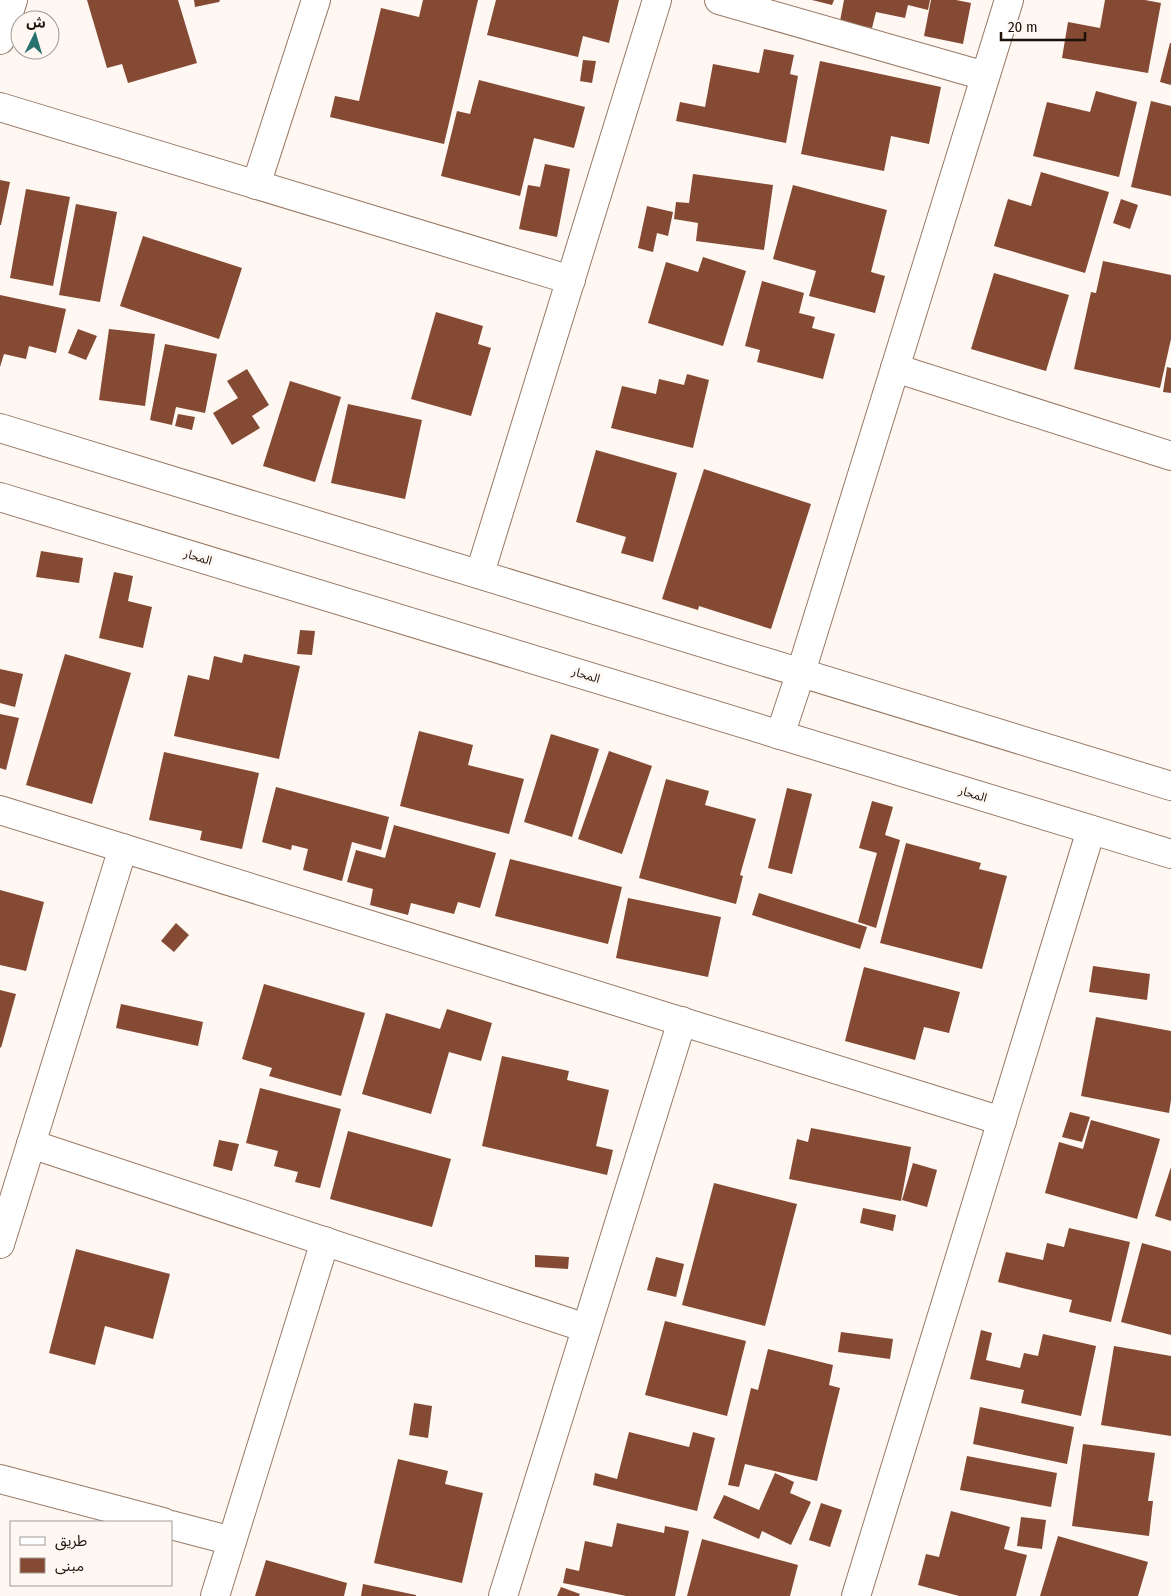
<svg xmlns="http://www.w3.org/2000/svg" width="1171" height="1596" font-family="'Fira Sans Condensed','Noto Sans Arabic',sans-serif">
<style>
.building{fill:#854a33}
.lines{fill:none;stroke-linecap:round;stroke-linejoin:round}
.minor-casing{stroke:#987a66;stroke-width:30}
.tertiary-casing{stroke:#987a66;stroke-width:30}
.minor{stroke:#fff;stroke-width:28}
.tertiary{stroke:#fff;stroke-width:28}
.labels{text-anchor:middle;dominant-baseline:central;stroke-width:5;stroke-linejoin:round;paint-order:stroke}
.street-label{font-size:12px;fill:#1d120a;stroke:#fef7f2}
</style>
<rect width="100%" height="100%" fill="#fef7f2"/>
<g class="building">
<path d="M 87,0 L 178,0 L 197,63 L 128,83 L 122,64 L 107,68 Z"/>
<path d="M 194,0 L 220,0 L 219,2 L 195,7 Z"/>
<path d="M 423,0 L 478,0 L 444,144 L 330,117 L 335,96 L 359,101 L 381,8 L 419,17 Z"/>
<path d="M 496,0 L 619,0 L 609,43 L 583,36 L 578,57 L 487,35 Z"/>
<path d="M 812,0 L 834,0 L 832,5 Z"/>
<path d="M 844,0 L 930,0 L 928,10 L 908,5 L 905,18 L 876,12 L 872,28 L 840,21 Z"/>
<path d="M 931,0 L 956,0 L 971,3 L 963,44 L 924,36 Z"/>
<path d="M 1105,0 L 1145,0 L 1161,3 L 1148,73 L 1062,58 L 1068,22 L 1100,28 Z"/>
<path d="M 1170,43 L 1171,43 L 1171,85 L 1160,82 Z"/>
<path d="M 764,49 L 794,55 L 790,74 L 798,76 L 786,143 L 676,121 L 680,102 L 705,107 L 713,64 L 759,73 Z"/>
<path d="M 583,60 L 596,61 L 592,83 L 580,81 Z"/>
<path d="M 820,61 L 941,87 L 929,144 L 891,136 L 884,171 L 801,154 Z"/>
<path d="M 479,80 L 585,107 L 574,148 L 534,138 L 520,196 L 441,176 L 457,111 L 470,114 Z"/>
<path d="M 1096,91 L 1137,102 L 1119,177 L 1033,156 L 1047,102 L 1090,112 Z"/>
<path d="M 1151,101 L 1171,106 L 1171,196 L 1131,187 Z"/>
<path d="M 545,164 L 570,169 L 557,237 L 519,229 L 528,185 L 540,187 Z"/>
<path d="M 1041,172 L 1109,192 L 1085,273 L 994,246 L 1008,199 L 1031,206 Z"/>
<path d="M 693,174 L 773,185 L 764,250 L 696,241 L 698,223 L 674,219 L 676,202 L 689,203 Z"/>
<path d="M 0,180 L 10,182 L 1,225 L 0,225 Z"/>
<path d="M 793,185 L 887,210 L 871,272 L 885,276 L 875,313 L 809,296 L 816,271 L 773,259 Z"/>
<path d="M 26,189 L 70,197 L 53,286 L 10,278 Z"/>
<path d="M 1121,199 L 1138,205 L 1130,229 L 1113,223 Z"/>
<path d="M 76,204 L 117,212 L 100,302 L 59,295 Z"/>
<path d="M 647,206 L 673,212 L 668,236 L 657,233 L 653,252 L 638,248 Z"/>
<path d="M 143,236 L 242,268 L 219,339 L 120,306 Z"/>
<path d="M 703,257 L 746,271 L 723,346 L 648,323 L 666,262 L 698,272 Z"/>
<path d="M 1103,261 L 1171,275 L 1171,339 L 1160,388 L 1074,369 L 1091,292 L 1096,293 Z"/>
<path d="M 994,273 L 1069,295 L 1046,371 L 971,349 Z"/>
<path d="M 762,281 L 804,293 L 799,313 L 815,317 L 812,328 L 835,334 L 823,379 L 757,362 L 760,350 L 745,346 Z"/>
<path d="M 0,295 L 66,309 L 56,353 L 29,346 L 26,359 L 4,354 L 0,367 Z"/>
<path d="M 436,312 L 483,326 L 478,344 L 491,348 L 471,416 L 411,399 Z"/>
<path d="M 78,329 L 97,336 L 86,360 L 68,353 Z"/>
<path d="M 109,329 L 155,334 L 145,406 L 99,400 Z"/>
<path d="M 165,344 L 217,354 L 205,413 L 176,407 L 172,425 L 150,420 Z"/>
<path d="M 1167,367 L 1171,368 L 1171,393 L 1163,392 Z"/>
<path d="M 247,369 L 269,405 L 252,416 L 260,428 L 232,445 L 213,413 L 238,398 L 227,381 Z"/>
<path d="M 687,374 L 709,380 L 693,448 L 611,428 L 622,386 L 656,394 L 659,379 L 684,385 Z"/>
<path d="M 290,381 L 341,397 L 315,482 L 263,466 Z"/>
<path d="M 348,404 L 422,420 L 405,499 L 331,483 Z"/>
<path d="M 178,414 L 195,417 L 192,430 L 175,426 Z"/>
<path d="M 596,450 L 677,473 L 653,562 L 621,553 L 626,537 L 576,522 Z"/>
<path d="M 704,469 L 811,504 L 771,629 L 699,606 L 698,610 L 662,599 Z"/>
<path d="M 41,551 L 83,558 L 79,583 L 36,577 Z"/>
<path d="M 114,572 L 133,576 L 128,601 L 152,607 L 143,648 L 99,638 Z"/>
<path d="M 300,630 L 315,631 L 312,655 L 297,654 Z"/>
<path d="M 65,654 L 131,673 L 92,804 L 26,785 Z"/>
<path d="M 244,654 L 300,666 L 279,759 L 174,736 L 188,675 L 209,680 L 214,656 L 242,663 Z"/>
<path d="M 0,669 L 23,674 L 15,707 L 0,703 Z"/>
<path d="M 0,714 L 19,718 L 6,770 L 0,768 Z"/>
<path d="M 419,731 L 473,745 L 468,765 L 524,779 L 509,834 L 400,806 Z"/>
<path d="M 551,734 L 599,749 L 572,837 L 524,822 Z"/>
<path d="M 609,751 L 652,766 L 622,854 L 578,839 Z"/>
<path d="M 164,752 L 259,773 L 242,849 L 200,840 L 202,831 L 149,820 Z"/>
<path d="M 666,779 L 709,791 L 705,805 L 756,819 L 740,875 L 743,876 L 736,904 L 639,878 Z"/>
<path d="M 276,787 L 389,817 L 381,850 L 352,842 L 342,881 L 303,870 L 308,849 L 292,845 L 291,850 L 262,842 Z"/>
<path d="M 787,788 L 812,794 L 792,874 L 768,868 Z"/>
<path d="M 872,801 L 893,807 L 885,835 L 900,840 L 876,928 L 858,922 L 877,853 L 859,848 Z"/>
<path d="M 394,825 L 496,853 L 480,908 L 458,902 L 454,914 L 411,903 L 408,915 L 370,905 L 373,889 L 347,882 L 356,850 L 385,858 Z"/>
<path d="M 906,843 L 981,863 L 979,869 L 1007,876 L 982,969 L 880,943 Z"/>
<path d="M 510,859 L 622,887 L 608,944 L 495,916 Z"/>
<path d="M 0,890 L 44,902 L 26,971 L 0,965 Z"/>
<path d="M 759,893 L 867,927 L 860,949 L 752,915 Z"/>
<path d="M 628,898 L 721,917 L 708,977 L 616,958 Z"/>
<path d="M 176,923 L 189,935 L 174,952 L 161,941 Z"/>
<path d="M 1093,966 L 1150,974 L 1147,1000 L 1089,992 Z"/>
<path d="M 864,967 L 960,992 L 949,1033 L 924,1027 L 915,1060 L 845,1041 Z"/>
<path d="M 264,984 L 365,1013 L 341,1096 L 269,1076 L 272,1068 L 242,1059 Z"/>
<path d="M 0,990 L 16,994 L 1,1048 L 0,1047 Z"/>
<path d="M 121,1004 L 203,1022 L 198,1046 L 116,1028 Z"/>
<path d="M 447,1009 L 492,1023 L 481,1061 L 449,1052 L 431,1114 L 362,1094 L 386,1013 L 440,1029 Z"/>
<path d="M 1096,1017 L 1171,1031 L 1171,1100 L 1169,1113 L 1081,1096 Z"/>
<path d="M 502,1056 L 569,1071 L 567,1080 L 609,1090 L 596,1146 L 613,1150 L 607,1175 L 482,1146 Z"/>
<path d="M 260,1088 L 341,1109 L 320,1188 L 295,1182 L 298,1172 L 274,1166 L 278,1151 L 246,1143 Z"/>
<path d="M 1070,1112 L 1090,1117 L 1082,1142 L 1062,1137 Z"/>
<path d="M 1091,1120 L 1160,1139 L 1137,1219 L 1045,1193 L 1059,1142 L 1083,1149 Z"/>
<path d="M 811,1128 L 911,1147 L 901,1201 L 789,1179 L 797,1139 L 808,1142 Z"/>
<path d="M 348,1131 L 451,1159 L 432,1227 L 330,1199 Z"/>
<path d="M 219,1140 L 239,1144 L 232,1171 L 213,1166 Z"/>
<path d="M 913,1163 L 937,1170 L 927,1207 L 902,1200 Z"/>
<path d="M 1171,1167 L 1171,1221 L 1155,1216 Z"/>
<path d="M 714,1183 L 797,1204 L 765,1326 L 682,1305 Z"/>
<path d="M 863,1208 L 896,1215 L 893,1231 L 860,1223 Z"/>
<path d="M 1069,1228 L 1130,1242 L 1111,1322 L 1069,1312 L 1072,1300 L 998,1282 L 1006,1252 L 1043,1260 L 1047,1243 L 1064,1247 Z"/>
<path d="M 1142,1243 L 1171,1251 L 1171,1335 L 1121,1322 Z"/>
<path d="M 76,1249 L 170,1274 L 153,1339 L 105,1326 L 95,1365 L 49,1353 Z"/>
<path d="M 535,1255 L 569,1257 L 568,1269 L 535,1267 Z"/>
<path d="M 656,1257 L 684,1264 L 676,1297 L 647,1290 Z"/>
<path d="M 665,1321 L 746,1341 L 727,1416 L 645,1395 Z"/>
<path d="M 981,1330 L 992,1333 L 986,1360 L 1020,1368 L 1024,1353 L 1038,1356 L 1043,1334 L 1096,1346 L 1081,1416 L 1021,1403 L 1024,1390 L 970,1379 Z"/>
<path d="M 841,1332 L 893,1339 L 890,1359 L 838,1352 Z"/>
<path d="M 1114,1346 L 1171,1356 L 1171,1436 L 1101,1425 Z"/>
<path d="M 768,1349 L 833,1365 L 829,1385 L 840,1388 L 817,1481 L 745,1464 L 739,1487 L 728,1485 L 751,1388 L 758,1390 Z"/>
<path d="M 414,1403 L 432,1406 L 428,1438 L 409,1435 Z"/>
<path d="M 980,1407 L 1074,1427 L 1067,1464 L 973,1444 Z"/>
<path d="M 629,1432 L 689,1447 L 693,1432 L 715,1438 L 697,1511 L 593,1485 L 595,1473 L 617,1479 Z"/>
<path d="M 1083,1444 L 1155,1453 L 1148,1501 L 1153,1501 L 1149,1536 L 1072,1526 Z"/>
<path d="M 967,1456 L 1057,1473 L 1051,1507 L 960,1490 Z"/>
<path d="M 398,1459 L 448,1471 L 445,1484 L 483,1493 L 462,1583 L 374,1563 Z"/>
<path d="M 775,1473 L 794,1482 L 790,1493 L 811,1502 L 791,1545 L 762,1531 L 759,1539 L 713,1518 L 724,1495 L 759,1510 Z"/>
<path d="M 821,1503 L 842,1510 L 830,1547 L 809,1540 Z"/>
<path d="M 951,1511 L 1010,1527 L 1004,1549 L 1027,1555 L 1016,1596 L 959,1596 L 918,1585 L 926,1554 L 939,1557 Z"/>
<path d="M 1021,1517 L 1046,1520 L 1042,1549 L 1017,1546 Z"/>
<path d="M 617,1523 L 664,1533 L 665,1526 L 689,1531 L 675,1596 L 626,1596 L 563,1583 L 566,1568 L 579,1571 L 585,1541 L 612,1547 Z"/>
<path d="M 1058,1536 L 1148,1562 L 1138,1596 L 1040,1596 Z"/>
<path d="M 702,1539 L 798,1565 L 790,1596 L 687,1596 Z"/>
<path d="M 266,1560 L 347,1583 L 344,1596 L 255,1596 Z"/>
<path d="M 363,1584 L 416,1595 L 416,1596 L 361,1596 Z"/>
<path d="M 561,1587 L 580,1594 L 579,1596 L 557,1596 Z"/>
</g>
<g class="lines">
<g class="minor-casing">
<g id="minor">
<path d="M 719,0 L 985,76"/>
<path d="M 0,40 L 13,0"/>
<path d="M 0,107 L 571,280"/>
<path d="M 256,185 L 316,0"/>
<path d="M 895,368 L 1171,456"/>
<path d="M 480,573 L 657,0"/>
<path d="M 801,672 L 1009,0"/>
<path d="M 0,810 L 1002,1121"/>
<path d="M 31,1144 L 586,1328"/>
<path d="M 0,1244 L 123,848"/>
<path d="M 0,1479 L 163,1522"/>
<path d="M 171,1525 L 232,1541"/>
<path d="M 215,1596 L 325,1241"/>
<path d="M 503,1596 L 682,1021"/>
<path d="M 856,1596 L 1091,830"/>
</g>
</g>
<g class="tertiary-casing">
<g id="tertiary">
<path d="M 0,428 L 1171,786"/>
<path d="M 0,497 L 1171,854"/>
<path d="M 780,735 L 801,672"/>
</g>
</g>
<use href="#minor" class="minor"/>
<use href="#tertiary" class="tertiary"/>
</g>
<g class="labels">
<g class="street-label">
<text transform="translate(198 557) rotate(17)">المحار</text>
<text transform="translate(586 675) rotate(17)">المحار</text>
<text transform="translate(973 794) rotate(17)">المحار</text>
</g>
</g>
<rect x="10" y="1521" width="162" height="65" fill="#fef7f2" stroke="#a49b95"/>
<rect x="20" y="1537" width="25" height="8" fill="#ffffff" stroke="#a49b95"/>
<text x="55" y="1546" font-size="15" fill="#1d120a">طريق</text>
<rect x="20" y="1558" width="25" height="15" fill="#854a33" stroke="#a49b95"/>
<text x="55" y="1571" font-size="15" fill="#1d120a">مبنى</text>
<g transform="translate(35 35) rotate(5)"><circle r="24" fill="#fef7f2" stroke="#a49b95"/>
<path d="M0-4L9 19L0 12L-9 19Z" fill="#27726f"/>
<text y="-8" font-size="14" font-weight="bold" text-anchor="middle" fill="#1d120a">ش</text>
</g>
<path d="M1001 32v8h84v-8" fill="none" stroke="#1d120a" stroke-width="2.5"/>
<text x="1008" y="32" font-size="15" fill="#1d120a" stroke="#fef7f2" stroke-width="4" paint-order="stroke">20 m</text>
</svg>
